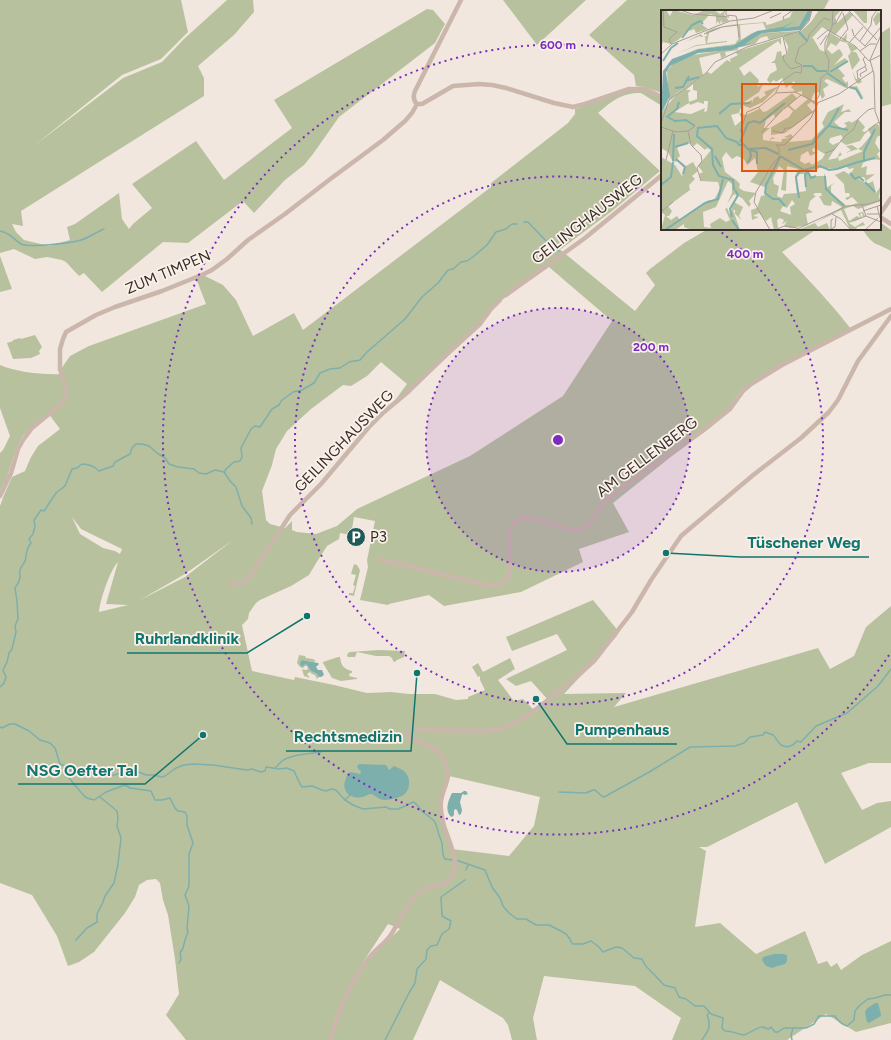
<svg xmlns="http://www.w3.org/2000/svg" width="891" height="1040" font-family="Figtree,sans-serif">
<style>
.green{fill:#b8c19e;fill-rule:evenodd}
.water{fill:#7dafad}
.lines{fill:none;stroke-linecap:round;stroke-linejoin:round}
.stream{stroke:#7dafad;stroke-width:1.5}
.minor{stroke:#cab6aa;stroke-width:4.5}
.ring{fill:none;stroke:#7b2cbf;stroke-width:2;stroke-dasharray:2 4}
.labels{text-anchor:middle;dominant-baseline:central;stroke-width:3.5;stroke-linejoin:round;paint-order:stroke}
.street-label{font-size:15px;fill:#382d29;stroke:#faf1ea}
.poi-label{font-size:15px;fill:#382d29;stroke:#faf1ea;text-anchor:start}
.inset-river{fill:none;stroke:#7dafad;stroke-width:2}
.inset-road{fill:none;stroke:#a89d96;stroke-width:1}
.view{fill:#df570d;fill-opacity:0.15;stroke:#df570d;stroke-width:2}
.inset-edge{fill:none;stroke:#382d29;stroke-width:2}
.centre{fill:#7b2cbf;stroke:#faf1ea;stroke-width:2}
.ring-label{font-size:12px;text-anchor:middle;font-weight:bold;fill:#7b2cbf;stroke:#faf1ea;stroke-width:3.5;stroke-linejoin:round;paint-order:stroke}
.leader{fill:none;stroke:#0f766e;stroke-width:1.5}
.callout-dot{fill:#0f766e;stroke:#faf1ea;stroke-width:1.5}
.callout-label{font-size:16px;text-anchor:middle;font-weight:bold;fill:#0f766e;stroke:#faf1ea;stroke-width:3.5;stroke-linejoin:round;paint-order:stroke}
</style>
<rect width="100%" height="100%" fill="#f2e7de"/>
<g class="green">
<path d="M 0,0 L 181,0 L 188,32 L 161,59 L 122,75 L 35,145 L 123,78 L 162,62 L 184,39 L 227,0 L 253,0 L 254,12 L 234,35 L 198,66 L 204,78 L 204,96 L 21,211 L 23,226 L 12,224 L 16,232 L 24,240 L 49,246 L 70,240 L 67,227 L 75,224 L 119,193 L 122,219 L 129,229 L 133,224 L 152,208 L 132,184 L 196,141 L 224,180 L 292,128 L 274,100 L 427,9 L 433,10 L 445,24 L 435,43 L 339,117 L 313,154 L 304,165 L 285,180 L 254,213 L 243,201 L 188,243 L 163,242 L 102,292 L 84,273 L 79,276 L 66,262 L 62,260 L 47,257 L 35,259 L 14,249 L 0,253 Z"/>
<path d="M 503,0 L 586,0 L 537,45 Z"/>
<path d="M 627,0 L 829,0 L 823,11 L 662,11 L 662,93 L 644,87 L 636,86 L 634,75 L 589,35 Z"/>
<path d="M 890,27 L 891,104 L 880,107 L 880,34 Z"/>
<path d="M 644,90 L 652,92 L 662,99 L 662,106 L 641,93 C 621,93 612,101 598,113 L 660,171 L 612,211 L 561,249 L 557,247 L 635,311 L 655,285 L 646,273 L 650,269 L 684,243 L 708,229 L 817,229 L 782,252 C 806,277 830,302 851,329 L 781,365 L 754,381 L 742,389 L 736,397 L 730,407 L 731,408 L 710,428 L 672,456 L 613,503 L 629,532 L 579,549 L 583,562 L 521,592 L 444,606 L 429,595 L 389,604 L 388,605 L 360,600 L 368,567 L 367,560 L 375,521 L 354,517 L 351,535 L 340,533 L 339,539 L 327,546 L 318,560 L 309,575 L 291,586 L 260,600 L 256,603 L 249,613 L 248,619 L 242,625 L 252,671 L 294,680 L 295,677 L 334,685 L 367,693 L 391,692 L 409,694 L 435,694 L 456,700 L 468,699 L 468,697 L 485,690 L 480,680 L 480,676 L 478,677 L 472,667 L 478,663 L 483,672 L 510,658 L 515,669 L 498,680 L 514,701 L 523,699 L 536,712 L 549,701 L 531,681 L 516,686 L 506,679 L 567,650 L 557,634 L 512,651 L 506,637 L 593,600 L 619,632 L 616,637 L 601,654 L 564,694 L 626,693 L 614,707 L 818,648 L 830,669 L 854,656 L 866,627 L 891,606 L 891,763 L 869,763 L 841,773 L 862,810 L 877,803 L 891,801 L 891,827 L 825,864 L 797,802 L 707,847 L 699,847 L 706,851 L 695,927 L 720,923 L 756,954 L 805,931 L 818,964 L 827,961 L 831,967 L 837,963 L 841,970 L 862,955 L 891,941 L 891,1023 L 856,1032 L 826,1014 L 787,1040 L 672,1040 L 681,1018 L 635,986 L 544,976 L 533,1018 L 537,1040 L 512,1040 L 508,1025 L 503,1018 L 440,980 L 413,1040 L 331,1040 C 340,1013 350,985 368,962 C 377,950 389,940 400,929 L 388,924 C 370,952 349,981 337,1013 C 334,1022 331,1031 329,1040 L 186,1040 L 166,1015 L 179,994 L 175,959 L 168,915 L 163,900 L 160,883 L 156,879 L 147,880 L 139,885 L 135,897 L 125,913 L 94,952 L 79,962 L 68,966 L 57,936 L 32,895 L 0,883 L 0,506 L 4,495 L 12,477 L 25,471 L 31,457 L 38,446 L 60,429 L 48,413 C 39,420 30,427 23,436 C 15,447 13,459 9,471 C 7,478 3,485 0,491 L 0,453 L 3,450 L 10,436 L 0,408 L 0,365 C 16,372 43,375 61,374 L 61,369 L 70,356 L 89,346 L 206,304 L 196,278 L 203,275 L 223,285 L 236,300 L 253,336 L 294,313 L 303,330 L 491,187 L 491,183 L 568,123 L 575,114 L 575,109 L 582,107 L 625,91 ZM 549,267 L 612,321 L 563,396 L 470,456 L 357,509 L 337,526 L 316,534 L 297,532 L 292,530 L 292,521 L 285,528 L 270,524 L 266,520 L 262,491 L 272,465 L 276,449 L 287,431 L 311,409 L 343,385 L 351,386 L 367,376 L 381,362 L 407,384 L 396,399 L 395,404 L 410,392 L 475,331 L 496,304 ZM 72,517 L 81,529 L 122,549 L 120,554 L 115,551 L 103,548 L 80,534 ZM 233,540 L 185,577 L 140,600 L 185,574 ZM 118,562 L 106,604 L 128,605 L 99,612 C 100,600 110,570 118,562 ZM 449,776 L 540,797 L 534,826 L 509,856 L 452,849 C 445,832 438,815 443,797 C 444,790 448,783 449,776 Z"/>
<path d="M 880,222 L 891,230 L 891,251 C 886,248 881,246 876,244 C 870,241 866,234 862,229 L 880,229 Z"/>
<path d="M 0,256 L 12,289 L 0,292 Z"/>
<path d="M 35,335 L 42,347 L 39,351 L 40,354 L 31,358 L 13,359 L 7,343 L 13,341 L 13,340 L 20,338 L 21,339 Z"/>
<path d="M 354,564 L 357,565 L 360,570 L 354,596 L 349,595 L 349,593 L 353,593 L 355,586 L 353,585 L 356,575 L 351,574 Z"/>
<path d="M 379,650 L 405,651 L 404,657 L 397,660 L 395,662 L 393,661 L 392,658 L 389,656 L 376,656 L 357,652 L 355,657 L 348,657 L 347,656 L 348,653 L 350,652 Z"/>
<path d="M 299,655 L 305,656 L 306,658 L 313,659 L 316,661 L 313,662 L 302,660 L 307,665 L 311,671 L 317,674 L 319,677 L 317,679 L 315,675 L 312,674 L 310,672 L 307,674 L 310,678 L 304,676 L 302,669 L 306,670 L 308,669 L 307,666 L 305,666 L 303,668 L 300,667 L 297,663 Z"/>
<path d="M 338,657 L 340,657 C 341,666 344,669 352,671 L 352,673 L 350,673 L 349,676 L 357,678 L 357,679 L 341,681 L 332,678 L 323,663 L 323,662 Z"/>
</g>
<g class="water">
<path d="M 302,660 L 318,663 L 319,664 L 316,667 L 318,670 L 322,670 L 324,675 L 321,677 L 319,677 L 317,674 L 311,671 L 307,665 L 305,664 L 302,667 L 300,664 L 301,661 Z"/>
<path d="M 359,764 L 386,765 L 389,770 L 394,766 C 398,768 402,769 405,772 C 411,778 411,791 402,796 C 398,798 391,799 387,800 C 379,801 374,794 371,794 C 368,794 365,797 362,797 C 356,799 347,796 345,789 C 343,784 346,778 348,774 L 351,772 L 360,774 L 361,771 L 358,769 L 357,766 Z"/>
<path d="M 464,791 L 466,791 L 468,794 L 465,795 L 463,794 L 462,795 L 460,802 L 462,810 L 461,814 L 459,815 L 457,810 L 455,809 L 454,811 L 454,815 L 452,817 L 450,816 C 445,809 448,801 452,793 L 461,793 Z"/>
<path d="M 774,954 L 783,954 L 787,955 L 787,961 L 785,964 L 778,966 L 772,968 L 766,966 L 762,960 L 763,957 Z"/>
<path d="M 875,1003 L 878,1003 L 881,1014 L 881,1016 L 874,1020 L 869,1023 L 867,1022 C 864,1008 864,1011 875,1003 Z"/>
</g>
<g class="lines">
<g class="stream">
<path d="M 524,222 L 528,222 L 549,244 L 559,251"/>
<path d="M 0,231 C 11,233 13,239 21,244 C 29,248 75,243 84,239 C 91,236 97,232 104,229"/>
<path d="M 224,472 L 230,481 L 236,487 L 242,506 L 251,518 L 252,524"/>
<path d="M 0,687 L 4,683 L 6,677 L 3,670 L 7,662 L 9,653 L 12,649 L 16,632 L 15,626 L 18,619 L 17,601 L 15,588 C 18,584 20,580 20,576 C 20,570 19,575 20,570 C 21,566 24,564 25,561 C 27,555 25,550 31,543 L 29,539 L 33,534 L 35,526 L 34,520 L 41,510 L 44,511 L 56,493 L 65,486 L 72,469 L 77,468 L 82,464 C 89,464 94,466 99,471 L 113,466 L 115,462 L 130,454 L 132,448 L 136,444 L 142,444 L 149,446 L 157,453 L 165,458 L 169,464 L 178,467 L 194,469 L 199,473 L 206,474 L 215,470 L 224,472 C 227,467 230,466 234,462 L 240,461 L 242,457 L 241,448 L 251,429 L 255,426 L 260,427 L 272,409 L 279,405 L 281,401 L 293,392 L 302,390 L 314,383 L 320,373 L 330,369 L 340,368 L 349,362 L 360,360 L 367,352 L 405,319 L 422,297 L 438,283 L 448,270 L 453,269 L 461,262 L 467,261 L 474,256 L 487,245 L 496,232 L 506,229 L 512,224 L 517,224"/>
<path d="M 0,727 L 2,728 L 10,724 L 15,724 L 29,731 L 40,740 L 50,743 L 55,748 L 60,764 L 69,767 L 75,773 L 80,771 L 87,771 L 101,776 L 114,775 L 127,771 L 136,771 L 146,775 L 154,775 L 162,777 L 165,776 L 176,768 L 184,765 L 193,764 L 213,765 L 247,770 L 252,769 L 261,772 L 265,771 L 266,767 L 279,769 L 287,768 L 294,771 L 300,784 L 302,787 L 312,786 L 322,790 L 326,791 L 331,789 L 336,790 L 345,800 L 353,805 L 363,809 L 386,807 L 390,809 L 398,809 L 405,806 L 413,802 C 418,804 420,810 424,813 C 437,822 435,821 439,835 C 440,838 442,841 442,844 C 443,850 442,855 445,859 L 452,860"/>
<path d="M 275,768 C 278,766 279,763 282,761 C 293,754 308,754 321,752"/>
<path d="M 71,769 L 67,775 C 69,778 84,797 87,798 C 89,799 91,799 94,800 L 106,792 L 125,785 L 130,788 L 151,791 L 155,800 L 162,800 L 170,798 L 175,808 L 178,811 L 185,812 L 187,816 L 187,825 L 193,843 L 189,854 L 189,886 L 185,895 L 189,906 L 187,928 L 188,932 L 185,940 L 183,948 L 180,953 L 181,959 L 179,963"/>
<path d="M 559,792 L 586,793 L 593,790 L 595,790 L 603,797 L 606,796 L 651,771 L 690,747 L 735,746 L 744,743 L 750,737 L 763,735 L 765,732 L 773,735 C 776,737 777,741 779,743 C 785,749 792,747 797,741 L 801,742 L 816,726 L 847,713 L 878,686 L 891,669"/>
<path d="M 345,800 L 350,795"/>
<path d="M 456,860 L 485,870 L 492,887 L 500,898 L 503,906 L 509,913 L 517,919 L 526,919 L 536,925 L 549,925 L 559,930 L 566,934 L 570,939 L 571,942 L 573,944 L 583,944 L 591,941 L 599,947 L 603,952 L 616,947 L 622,948 L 634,958 L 642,959 L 645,965 L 664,985 L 675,988 L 679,997 L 686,999 L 695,1006 L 704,1006 L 711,1014 L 723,1018 L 722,1028 L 725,1031 C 733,1031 737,1034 744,1035 C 747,1034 761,1026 762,1027 C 765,1027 766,1029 769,1029 L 771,1027 L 775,1032 L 778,1032 L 784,1028 L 806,1028 L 814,1024 L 819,1016 L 835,1016 C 838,1021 841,1024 847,1026 L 854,1020 L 855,1011 L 859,1006 L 868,999 L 875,998 L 885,995 L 891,995"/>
<path d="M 466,870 L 468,865"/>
<path d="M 76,940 L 87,928 L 97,922 L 97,914 L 103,902 L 105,896 L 114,883 L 118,864 L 121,838 L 117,826 L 118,818 L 117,811 L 100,797"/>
<path d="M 385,1040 L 409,993 L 415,983 L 417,969 L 426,959 L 427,950 L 431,946 L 437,945 L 442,934 L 449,929 L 451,921 L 442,916 L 441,897 L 465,880"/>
<path d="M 702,1040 C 708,1031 712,1026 707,1015 L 709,1013"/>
<path d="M 792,1040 L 791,1035 L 793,1028"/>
</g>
<g class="minor">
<path d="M 417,104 L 422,104 L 453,86 L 479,84 L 492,85 L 506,88 L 554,103 L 573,107 L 585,104 L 629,89 L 645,89 L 662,97"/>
<path d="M 417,104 C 413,100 413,96 415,91 L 461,0"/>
<path d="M 880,214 L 891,198"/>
<path d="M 880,217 L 891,224"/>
<path d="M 506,295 L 585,238 L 662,175"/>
<path d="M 0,496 L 11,473 L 18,449 L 23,440 L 32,428 L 60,405 L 64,400 L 66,395 L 66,389 L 60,369 L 60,349 L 63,339 L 66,332 L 96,315 L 115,307 L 162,291 L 204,274 L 212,270 L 227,259 L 248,240 L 285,214 L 329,180 L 383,140 L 405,121 L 412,113 L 417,104"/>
<path d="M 379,559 L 490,586 C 528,586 497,536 516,521 C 532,508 566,538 585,528 C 595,522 597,509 605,501 L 710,425 L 730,409 L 743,391 L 751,384 L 782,365 L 891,309"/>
<path d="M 230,585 L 243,582 L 249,578 L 290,515 L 321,484 L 369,427 L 384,412 L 408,392 L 448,353 L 480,324 L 491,309 L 500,300"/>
<path d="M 330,1040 C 339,1011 350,982 369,958 C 375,950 384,944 390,936 C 398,925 403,910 412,900 C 415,897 418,893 421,891 C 432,884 445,888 453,875 C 460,862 448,839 444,826 C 442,818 440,810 441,802 C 442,788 453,777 446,764 C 437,744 424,746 408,736 L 407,734 C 409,730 411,730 415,730 L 485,731 L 495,730 L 505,728 L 530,714 L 571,682 L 595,660 L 632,612 L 651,580 L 681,536 L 752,476 L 801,438 L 829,412 L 838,400 L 858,361 L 891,316"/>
</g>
</g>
<circle cx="558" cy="440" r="132" fill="#7b2cbf" fill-opacity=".12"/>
<g class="ring">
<circle cx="558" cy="440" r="132"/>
<path d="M717 229A264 264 0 1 1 661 197"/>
<path d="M889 655A395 395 0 1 1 660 58"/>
</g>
<defs>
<g id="parking-disc" transform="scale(1)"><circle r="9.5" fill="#1f5958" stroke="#faf1ea"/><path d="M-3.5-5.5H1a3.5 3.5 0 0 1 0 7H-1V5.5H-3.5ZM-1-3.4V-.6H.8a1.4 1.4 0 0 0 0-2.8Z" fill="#fff"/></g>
</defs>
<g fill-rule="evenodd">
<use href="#parking-disc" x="356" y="537"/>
</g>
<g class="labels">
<g class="street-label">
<text transform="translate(587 219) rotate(-38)">GEILINGHAUSWEG</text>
<text transform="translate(168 272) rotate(-23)">ZUM TIMPEN</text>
<text transform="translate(344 441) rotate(-46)">GEILINGHAUSWEG</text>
<text transform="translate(647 457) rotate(-37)">AM GELLENBERG</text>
</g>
<g class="poi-label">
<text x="370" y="537">P3</text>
</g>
</g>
<g transform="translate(661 10)">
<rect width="220" height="220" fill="#f2e7de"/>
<path d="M 0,0 L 5,0 L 9,6 L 12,0 L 32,5 L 44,0 L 53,0 L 59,4 L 65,0 L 63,4 L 68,11 L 61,13 L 60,10 L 59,14 L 56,11 L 55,16 L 55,6 L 49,4 L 41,13 L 38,11 L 40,14 L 47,19 L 35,23 L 33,19 L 29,21 L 28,19 L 17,30 L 10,34 L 2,32 L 0,37 ZM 132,0 L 147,0 L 138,16 L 119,19 L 125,17 L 130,13 L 119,18 L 101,20 L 73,35 L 38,39 L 23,44 L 36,39 L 74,34 L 78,28 L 77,15 L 64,16 L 48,23 L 46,33 L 66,31 L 66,32 L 35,36 L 15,44 L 31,37 L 35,35 L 45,34 L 44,27 L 40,27 L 39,26 L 24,32 L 40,24 L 42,27 L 46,26 L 45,22 L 51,19 L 68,15 L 105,12 L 105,15 L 110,14 L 129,7 ZM 102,13 L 105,19 L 91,23 L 80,30 L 79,15 ZM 150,0 L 150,5 L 148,10 L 146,13 L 142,18 L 138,21 L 130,23 L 137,22 L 140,21 L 150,12 L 158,0 L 180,0 L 174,7 L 176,13 L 188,2 L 192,5 L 174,25 L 161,17 L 150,29 L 152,28 L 159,40 L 164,42 L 168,22 L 181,30 L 186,23 L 185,32 L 197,38 L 191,42 L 195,42 L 199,50 L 191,60 L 195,69 L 199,68 L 201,72 L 197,74 L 194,70 L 187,46 L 190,42 L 186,33 L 179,31 L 175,36 L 170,33 L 166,39 L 171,44 L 178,39 L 180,41 L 182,45 L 173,55 L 184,48 L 187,52 L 177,58 L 184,66 L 181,68 L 185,73 L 187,71 L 187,77 L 196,76 L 203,89 L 193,78 L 185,78 L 166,69 L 163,71 L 168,75 L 162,79 L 164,86 L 161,89 L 158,82 L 153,83 L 150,90 L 156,94 L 156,96 L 150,92 L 146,95 L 152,102 L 124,123 L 110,125 L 110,117 L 102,124 L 102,130 L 108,131 L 111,127 L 114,129 L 110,129 L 109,131 L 120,132 L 121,129 L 128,128 L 123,127 L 130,124 L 132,127 L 128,132 L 150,130 L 163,117 L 161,113 L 167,102 L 183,94 L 180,102 L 188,99 L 190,102 L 184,102 L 173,112 L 181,119 L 186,116 L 183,113 L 189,111 L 190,113 L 197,109 L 204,117 L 201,121 L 205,122 L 199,131 L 185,135 L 179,131 L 182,128 L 180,125 L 169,128 L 168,132 L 172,135 L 178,132 L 167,150 L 176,148 L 179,142 L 181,145 L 177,147 L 178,151 L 202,141 L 197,139 L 184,143 L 190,140 L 185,136 L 191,135 L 197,139 L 201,136 L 210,125 L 207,119 L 214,114 L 218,115 L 218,112 L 220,125 L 216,127 L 214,133 L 219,141 L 216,144 L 220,150 L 210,149 L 202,153 L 200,158 L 206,156 L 205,165 L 214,164 L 205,171 L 203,167 L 196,168 L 206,174 L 212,171 L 215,183 L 220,176 L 218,187 L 220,191 L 197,199 L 192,196 L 183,199 L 188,211 L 196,206 L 200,208 L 197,203 L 202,202 L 204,206 L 202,207 L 201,203 L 199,204 L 201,208 L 188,213 L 194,217 L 202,212 L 204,215 L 196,217 L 195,220 L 189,219 L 180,200 L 154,213 L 181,197 L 171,191 L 170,196 L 163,195 L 158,186 L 161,186 L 160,183 L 154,183 L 152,185 L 155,186 L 149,191 L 147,199 L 152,202 L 145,204 L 147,215 L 130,218 L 123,216 L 126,211 L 121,214 L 123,210 L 119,208 L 116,210 L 117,218 L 113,220 L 110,207 L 105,211 L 98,203 L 92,206 L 98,207 L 91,210 L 90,200 L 96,198 L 100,186 L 104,185 L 104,177 L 89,172 L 97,162 L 94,148 L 86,155 L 83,149 L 76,146 L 71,149 L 65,142 L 61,148 L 64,162 L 75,170 L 79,174 L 78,178 L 83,181 L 95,183 L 88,191 L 90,194 L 88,197 L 81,188 L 73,184 L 66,194 L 71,183 L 71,174 L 67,171 L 55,197 L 42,202 L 43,217 L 50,218 L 49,214 L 59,208 L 65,212 L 69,210 L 64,199 L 66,198 L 69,204 L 73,192 L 82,197 L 78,206 L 81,210 L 74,204 L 74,200 L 72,200 L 79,220 L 31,220 L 23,217 L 23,214 L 14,220 L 0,220 L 4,205 L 0,202 L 0,147 L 14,155 L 21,166 L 24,159 L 18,151 L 12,152 L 7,142 L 0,138 L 0,104 L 8,90 L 6,60 L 13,53 L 32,45 L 77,38 L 77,40 L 64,42 L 65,46 L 60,48 L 59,43 L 38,48 L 42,65 L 16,83 L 8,91 L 3,99 L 16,84 L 47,62 L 50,64 L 66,50 L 70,52 L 69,49 L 77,45 L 74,42 L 120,28 L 120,35 L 117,31 L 78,58 L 83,66 L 89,61 L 98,70 L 96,77 L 102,74 L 98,82 L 83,92 L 83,94 L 91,90 L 92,93 L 92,89 L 97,86 L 99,89 L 105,85 L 103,82 L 118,76 L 102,92 L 89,98 L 81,95 L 78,103 L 85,105 L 98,99 L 98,97 L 102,102 L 106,101 L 134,81 L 130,77 L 134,73 L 133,71 L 125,78 L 121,68 L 115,72 L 113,70 L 109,73 L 106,70 L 109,64 L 116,60 L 114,53 L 110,53 L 114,50 L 116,42 L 120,41 L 121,46 L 126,45 L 127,36 L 122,27 L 124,25 L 108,30 L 106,26 L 99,28 L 94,34 L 79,37 L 101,23 L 138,21 L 146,12 ZM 32,74 L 32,80 L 36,81 L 36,89 L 28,92 L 27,83 L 30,80 L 25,80 ZM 141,81 L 141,85 L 147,89 L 134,100 L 128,95 L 136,88 L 131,83 ZM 43,91 L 47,91 L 46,101 L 43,102 L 44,98 L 30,104 L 13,102 L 28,93 L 29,95 L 37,92 L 43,94 ZM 126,96 L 132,101 L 128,107 L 109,118 L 103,118 L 105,110 L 113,104 L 114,108 ZM 78,103 L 81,110 L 74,116 L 70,105 ZM 30,133 L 32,137 L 36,133 L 44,140 L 46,138 L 50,140 L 37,156 L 42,162 L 38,164 L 40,171 L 57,172 L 59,179 L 53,190 L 48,190 L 19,210 L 16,206 L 10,210 L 5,206 L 8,206 L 11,201 L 7,196 L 29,180 L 28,175 L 34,169 L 31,166 L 37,161 L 32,152 L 25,156 L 16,149 L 19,146 L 16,137 ZM 153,138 L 164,144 L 161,149 L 151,155 L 148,152 L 144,154 L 139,151 L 140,145 L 147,141 L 149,146 L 157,142 L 152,142 L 151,139 ZM 118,156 L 123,160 L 120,180 L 125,181 L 126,156 L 137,159 L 134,167 L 136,183 L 123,184 L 121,188 L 116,186 L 118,176 L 113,174 L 112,168 ZM 185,156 L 188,159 L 193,158 L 189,165 L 183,161 L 174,165 L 183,174 L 184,183 L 188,183 L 189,186 L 184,188 L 186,190 L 191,187 L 197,193 L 186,196 L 170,183 L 170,176 L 173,173 L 165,178 L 164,163 L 163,166 L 150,166 L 145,162 L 159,158 L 179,159 ZM 137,164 L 143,164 L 145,181 L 138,182 L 135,170 ZM 131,190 L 134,194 L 129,197 L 130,205 L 119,201 L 122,196 L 126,198 ZM 192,0 L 206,0 L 206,13 L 203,13 ZM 217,2 L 220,4 L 220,10 L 215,16 L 212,9 ZM 154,213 L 157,217 L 166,213 L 169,220 L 137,220 Z" fill="#b8c19e" fill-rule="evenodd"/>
<path d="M 147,0 L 150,0 L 148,9 L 140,20 L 101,23 L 84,34 L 90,33 L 88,34 L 70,40 L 37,43 L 9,56 L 5,62 L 9,86 L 0,104 L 2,61 L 11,49 L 38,39 L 73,35 L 96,21 L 121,17 L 134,11 L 123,18 L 138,16 Z" fill="#7dafad"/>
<path class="inset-river" d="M 138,22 L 146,31M 21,28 L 31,15 L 39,11 L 42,14M 2,51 L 10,38 L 17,33M 142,56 L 151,56 L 156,61 L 166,61M 169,62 L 187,51M 166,63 L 185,76M 24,71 L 38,67M 188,77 L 195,79 L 201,89M 14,78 L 22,77 L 28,66M 0,100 L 4,87 L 3,64 L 9,53 L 37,41 L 73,37 L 99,22 L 138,18 L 146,10 L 149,0M 58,104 L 70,94 L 89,93M 5,106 L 14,111 L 25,110 L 34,116M 7,106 L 16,99 L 18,92M 168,116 L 187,120M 36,118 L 56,116 L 65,128 L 76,132 L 78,135 L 82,134 L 87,139 L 105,138 L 117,144M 37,118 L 36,126 L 51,139 L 52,155 L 58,166 L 72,170 L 73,180M 79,132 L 87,113 L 93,111 L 99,113 L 124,93M 14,137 L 27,133M 86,139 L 96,142 L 96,154M 127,140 L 151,134 L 169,114 L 178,98M 54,146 L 60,157M 119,146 L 143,160 L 159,156 L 168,160 L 176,159 L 197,152M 119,147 L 105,175 L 104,183 L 112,189 L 118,189 L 124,196M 15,149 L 24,157 L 22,164M 203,150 L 203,142 L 214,119M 12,151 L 13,124M 197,152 L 214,148M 87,153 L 90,146 L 89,141M 147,162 L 150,168 L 155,166M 189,163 L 194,169 L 198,167 L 203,171M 164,166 L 165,179 L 183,196M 204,172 L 214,182M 0,175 L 10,167 L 12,152M 145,177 L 144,165 L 147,162M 138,188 L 135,167 L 140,160M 71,207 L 69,199 L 77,185 L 74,180M 71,210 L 78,220M 4,220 L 44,193 L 57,189 L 62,169"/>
<path class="inset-road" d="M 2,0 L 3,17 L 16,22 L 8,29 L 10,34M 19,0 L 31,4 L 68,7M 65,0 L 65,5 L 75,6 L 76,10M 187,0 L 216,30M 109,8 L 120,3M 76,10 L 78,28M 123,10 L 122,7 L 132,0M 171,14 L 174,14 L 182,0M 191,19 L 193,26 L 204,36M 43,24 L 61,17 L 77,15M 220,25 L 209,50 L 213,64 L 214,101 L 220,117M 122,27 L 126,44 L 122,46 L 123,51 L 130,59 L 140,56M 156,29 L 167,20 L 194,36 L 208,51 L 220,45M 179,29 L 187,19 L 182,3M 199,31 L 210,15 L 211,7 L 216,0M 188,33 L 202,17M 159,35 L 166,25M 204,36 L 220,17M 199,41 L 209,34 L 215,34M 0,44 L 11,34 L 69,11 L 93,8 L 113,0M 141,55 L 134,52 L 138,38 L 146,32 L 148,25 L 163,8 L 169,10M 0,62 L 0,77M 200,67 L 199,64 L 206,60 L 204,57M 197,69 L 196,61 L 205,56 L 202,49 L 204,47M 115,83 L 134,82 L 154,92M 154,92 L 158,86 L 160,68 L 167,62 L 168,50 L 164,42 L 164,33 L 171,17 L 172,0M 156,93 L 178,84 L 212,61M 123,99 L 140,85M 0,113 L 8,90 L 45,63 L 54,52 L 86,37 L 139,21 L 148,11 L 151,0M 0,117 L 15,122 L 27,121 L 34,116M 27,121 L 30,135 L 40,145 L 41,151 L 36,158 L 40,171M 112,121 L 122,123 L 124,118 L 130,118 L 154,100M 79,122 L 86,102 L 98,97 L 114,84 L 120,72 L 134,62 L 140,63 L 141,55M 100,123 L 122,99M 204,123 L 218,112M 164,143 L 173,140 L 183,127 L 193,119 L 197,109 L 207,100 L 213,98M 5,150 L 12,121M 201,195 L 205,206 L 220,212M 216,196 L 219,208M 1,201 L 12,192M 202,201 L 220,195M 171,204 L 180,209 L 190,220M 206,204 L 220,204M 172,209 L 170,210 L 170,219 L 174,217 L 175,207M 192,211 L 205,206M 109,220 L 93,192 L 95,182 L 111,155 L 118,147 L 118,138 L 115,135 L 123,135 L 130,129 L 150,108 L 157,93M 114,220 L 123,216 L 136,218M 134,220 L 186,196 L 208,194 L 220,190M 204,220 L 217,208"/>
<path class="view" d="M 81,74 L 155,74 L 155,161 L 81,161 Z"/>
<rect width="220" height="220" class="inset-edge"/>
</g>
<circle cx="558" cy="440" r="6" class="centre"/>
<g class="ring-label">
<text x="558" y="49">600 m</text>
<text x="745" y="258">400 m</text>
<text x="651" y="351">200 m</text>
</g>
<path class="leader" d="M666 553L740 557H869M307 616L247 653H127M536 699L567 744H677M417 673L411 751H286M203 735L145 784H18"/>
<g class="callout-dot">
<circle cx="666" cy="553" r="4"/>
<circle cx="307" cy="616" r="4"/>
<circle cx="536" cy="699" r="4"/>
<circle cx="417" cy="673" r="4"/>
<circle cx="203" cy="735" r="4"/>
</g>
<g class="callout-label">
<text x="804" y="548">Tüschener Weg</text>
<text x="187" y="644">Ruhrlandklinik</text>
<text x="622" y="735">Pumpenhaus</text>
<text x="348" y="742">Rechtsmedizin</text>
<text x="82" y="776">NSG Oefter Tal</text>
</g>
</svg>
